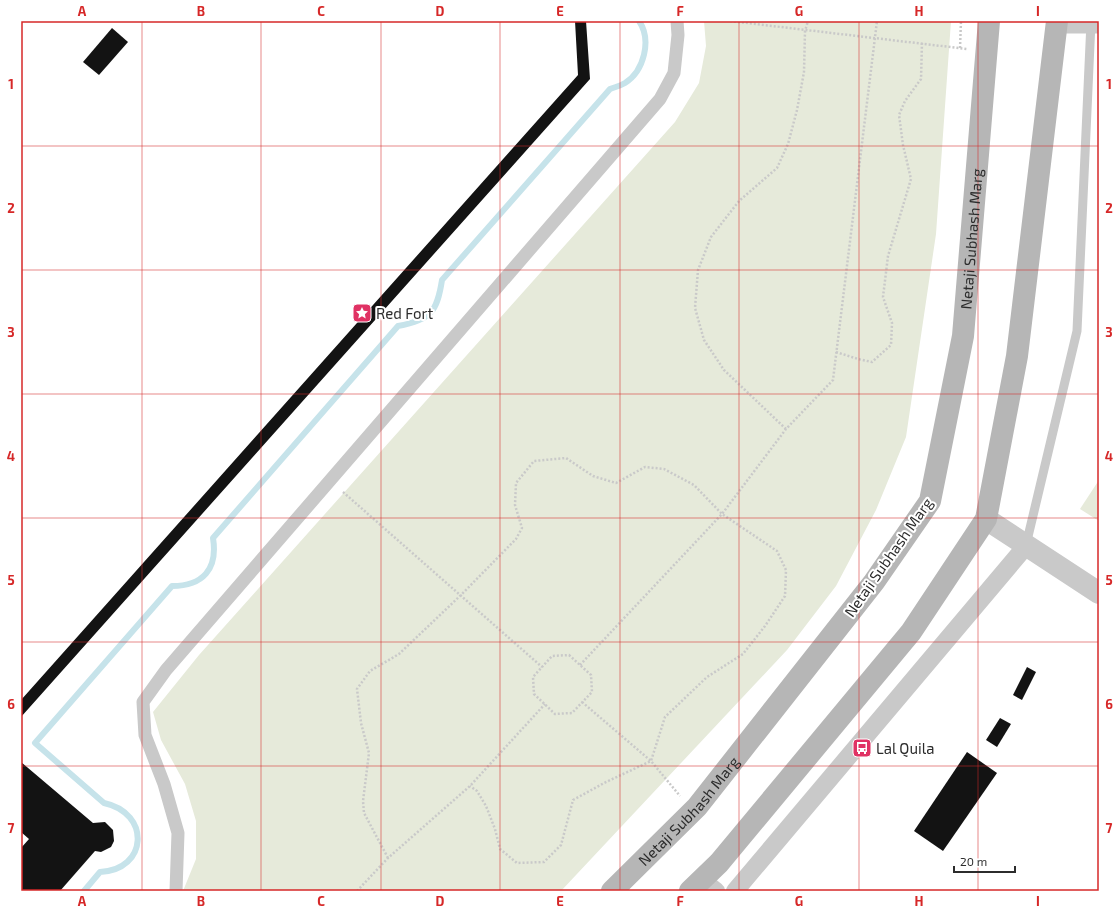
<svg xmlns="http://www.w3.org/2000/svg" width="1120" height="912" font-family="'Exo 2',sans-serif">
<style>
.green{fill:#e6eada}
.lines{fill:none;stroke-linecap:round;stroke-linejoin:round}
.stream{stroke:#c6e3ea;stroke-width:6}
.building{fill:#131313}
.path{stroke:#c9c9c9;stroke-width:2.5;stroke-dasharray:2 2;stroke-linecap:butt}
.service{stroke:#c9c9c9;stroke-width:9}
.pedestrian{stroke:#c9c9c9;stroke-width:13}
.minor{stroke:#c9c9c9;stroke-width:18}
.tertiary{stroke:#c9c9c9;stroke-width:22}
.secondary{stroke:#b6b6b6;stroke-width:22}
.grid{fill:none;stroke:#d62828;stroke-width:1;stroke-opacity:0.55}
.labels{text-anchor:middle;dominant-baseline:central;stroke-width:4;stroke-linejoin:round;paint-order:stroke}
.street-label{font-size:15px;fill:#2c2c2c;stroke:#fff}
.poi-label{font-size:15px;fill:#2c2c2c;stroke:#fff;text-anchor:start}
.neatline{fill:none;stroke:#d62828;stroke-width:1.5}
.grid-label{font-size:13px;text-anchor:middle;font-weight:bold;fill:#d62828}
</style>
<rect width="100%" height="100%" fill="#fff"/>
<g class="green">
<path d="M 704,21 L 951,21 L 936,234 L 906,437 L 876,510 L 836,586 L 787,650 L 561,891 L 183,891 L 196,859 L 196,821 L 185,784 L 161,740 L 153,712 L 199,655 L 675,122 L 699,83 L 706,46 Z"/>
<path d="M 1099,480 L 1099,521 L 1080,509 Z"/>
</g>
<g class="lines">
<path class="stream" d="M 84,891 L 100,872 C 148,870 151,813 104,803 L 35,743 L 172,586 C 203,586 218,569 213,538 L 398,326 C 431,320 437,312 442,280 L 610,89 C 615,87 620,86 625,83 C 644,71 652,40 639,21"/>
</g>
<g class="building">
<path d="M 575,21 L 586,21 L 590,79 L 21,717 L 21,700 L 578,75 Z"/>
<path d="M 112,28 L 128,42 L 99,75 L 83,62 Z"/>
<path d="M 1027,667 L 1036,672 L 1022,700 L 1013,695 Z"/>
<path d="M 1000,718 L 1011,724 L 997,747 L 986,740 Z"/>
<path d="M 967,752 L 997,773 L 943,851 L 914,831 Z"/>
<path d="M 21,762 L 93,823 L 105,822 L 113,830 L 114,841 L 111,847 L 101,852 L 95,851 L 60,891 L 21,891 L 21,848 L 29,839 L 21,832 Z"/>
</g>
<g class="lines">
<g class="path">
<path d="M 730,21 L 967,49"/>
<path d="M 960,48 L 961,21"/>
<path d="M 836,352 L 858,359 L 872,362 L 891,345 L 892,323 L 883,297 L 888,256 L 911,179 L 903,145 L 899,115 L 905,101 L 921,79 L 922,43"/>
<path d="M 786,429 L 724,370 L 704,340 L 695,308 L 698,270 L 711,237 L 739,201 L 777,168 L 788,144 L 797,110 L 804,72 L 805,31 L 808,21"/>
<path d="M 343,492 L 542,667"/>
<path d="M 569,655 L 591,675 L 592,692 L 572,713 L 555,714 L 534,694 L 533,677 L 552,656 Z"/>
<path d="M 580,665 L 722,514 L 786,429 L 833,380 L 877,21"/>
<path d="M 582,702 L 651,761 L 680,796"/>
<path d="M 388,858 L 364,813 L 363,801 L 369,753 L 361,723 L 357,689 L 370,671 L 399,654 L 461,595 L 516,539 L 522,528 L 515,505 L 516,483 L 534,461 L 566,458 L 593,476 L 616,483 L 645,467 L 664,469 L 694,485 L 722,514 L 777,551 L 786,570 L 785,596 L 765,626 L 743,654 L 707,677 L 665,717 L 651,761 L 606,782 L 573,800 L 561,845 L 544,862 L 517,863 L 500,849 L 495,829 L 486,806 L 477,791 L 470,786"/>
<path d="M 357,891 L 388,858 L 470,786 L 545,704"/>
</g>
<path class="service" d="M 1026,545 L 1077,331 L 1091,22"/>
<g class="pedestrian">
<path d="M 1057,27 L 1099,27"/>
<path d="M 176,891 L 178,833 L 164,784 L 145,735 L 143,702 L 166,670 L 660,99 L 674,73 L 678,35 L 677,21"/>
</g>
<g class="minor">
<path d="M 702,880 L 716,891"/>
<path d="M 735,891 L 1026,546"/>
</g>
<path class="tertiary" d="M 986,519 L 1099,593"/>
<g class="secondary">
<path id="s1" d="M 612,891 L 697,807 L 874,582 L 930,501 L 963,336 L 989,21"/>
<path d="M 690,891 L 719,863 L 911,632 L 986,519 L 1017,356 L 1057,21"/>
</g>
</g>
<path class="grid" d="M 142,21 L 142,891M 261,21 L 261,891M 381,21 L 381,891M 500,21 L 500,891M 620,21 L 620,891M 739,21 L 739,891M 859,21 L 859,891M 978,21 L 978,891M 21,146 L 1099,146M 21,270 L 1099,270M 21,394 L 1099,394M 21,518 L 1099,518M 21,642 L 1099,642M 21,766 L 1099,766"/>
<defs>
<g id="sight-square" transform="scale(1)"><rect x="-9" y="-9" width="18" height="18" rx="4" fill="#e03264" stroke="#fff"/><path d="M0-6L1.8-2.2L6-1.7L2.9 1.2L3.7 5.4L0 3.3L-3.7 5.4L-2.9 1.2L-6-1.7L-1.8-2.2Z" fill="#fff"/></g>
<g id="bus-square" transform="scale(1)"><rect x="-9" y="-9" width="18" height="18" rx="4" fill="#e03264" stroke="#fff"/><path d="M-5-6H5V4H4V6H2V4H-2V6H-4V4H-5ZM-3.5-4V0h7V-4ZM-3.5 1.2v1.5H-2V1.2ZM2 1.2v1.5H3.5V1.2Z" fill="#fff"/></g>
</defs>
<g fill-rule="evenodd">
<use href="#sight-square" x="362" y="313"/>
<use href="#bus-square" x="862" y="748"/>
</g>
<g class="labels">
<g class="street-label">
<text stroke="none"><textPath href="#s1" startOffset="770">Netaji Subhash Marg</textPath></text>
<text transform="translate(888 557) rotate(-55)">Netaji Subhash Marg</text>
<text stroke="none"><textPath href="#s1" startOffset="111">Netaji Subhash Marg</textPath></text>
</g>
<g class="poi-label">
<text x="376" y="313">Red Fort</text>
<text x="876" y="748">Lal Quila</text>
</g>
</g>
<rect width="1120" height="912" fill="none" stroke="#ffffff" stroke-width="44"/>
<path d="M954 866v6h61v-6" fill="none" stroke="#2c2c2c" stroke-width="2"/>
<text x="960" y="866" font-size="12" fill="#2c2c2c" stroke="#ffffff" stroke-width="3" paint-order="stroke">20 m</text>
<rect x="22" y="22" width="1076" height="868" class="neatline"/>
<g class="grid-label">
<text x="82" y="16">A</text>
<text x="201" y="16">B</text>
<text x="321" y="16">C</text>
<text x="440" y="16">D</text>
<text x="560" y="16">E</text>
<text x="680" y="16">F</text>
<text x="799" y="16">G</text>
<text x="919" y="16">H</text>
<text x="1038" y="16">I</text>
<text x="11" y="89">1</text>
<text x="1109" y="89">1</text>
<text x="11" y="213">2</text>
<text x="1109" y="213">2</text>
<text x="11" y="337">3</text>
<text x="1109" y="337">3</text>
<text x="11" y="461">4</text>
<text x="1109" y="461">4</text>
<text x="11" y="585">5</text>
<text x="1109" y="585">5</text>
<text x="11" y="709">6</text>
<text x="1109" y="709">6</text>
<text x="11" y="833">7</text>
<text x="1109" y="833">7</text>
<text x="82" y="906">A</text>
<text x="201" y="906">B</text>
<text x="321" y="906">C</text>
<text x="440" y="906">D</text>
<text x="560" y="906">E</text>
<text x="680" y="906">F</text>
<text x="799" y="906">G</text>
<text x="919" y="906">H</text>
<text x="1038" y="906">I</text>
</g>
</svg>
